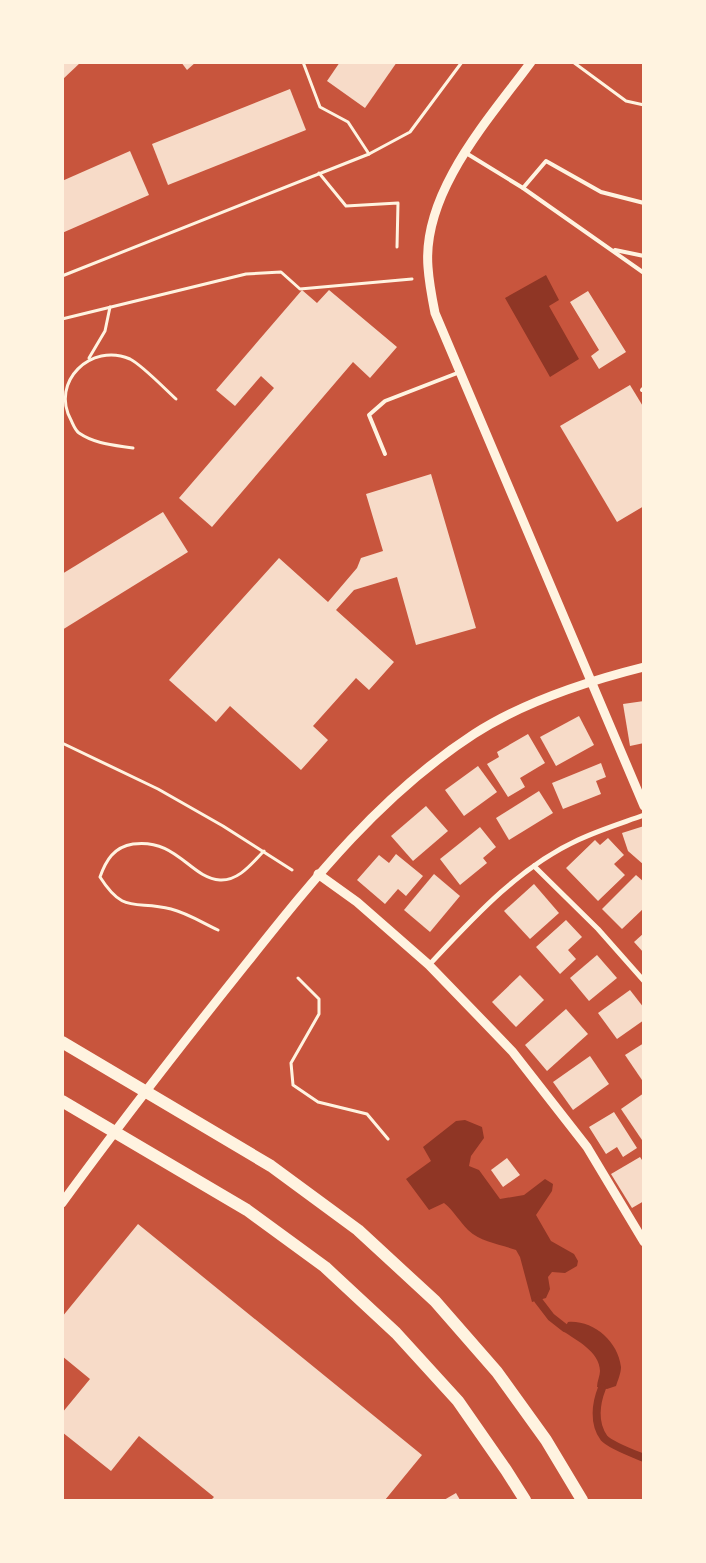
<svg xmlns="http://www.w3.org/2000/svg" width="706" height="1563" font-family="'Golos Text',sans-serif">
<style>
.water{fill:#8f3625}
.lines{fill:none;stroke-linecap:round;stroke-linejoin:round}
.stream{stroke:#8f3625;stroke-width:8}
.building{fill:#f7dbc8}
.path{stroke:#fff3e0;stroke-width:3}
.service{stroke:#fff3e0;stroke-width:4}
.minor{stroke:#fff3e0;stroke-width:5}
.tertiary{stroke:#fff3e0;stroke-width:9}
.primary{stroke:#fff3e0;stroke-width:12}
</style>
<rect width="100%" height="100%" fill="#c8553d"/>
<g class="water">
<path d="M 546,275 L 559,300 L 549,306 L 579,359 L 550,377 L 505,298 Z"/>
<path d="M 465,1120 L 482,1127 L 484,1138 L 471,1156 L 469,1166 L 479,1170 L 500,1199 L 524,1195 L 545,1179 L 553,1184 L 552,1191 L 536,1215 L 551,1241 L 574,1254 L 578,1261 L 577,1266 L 565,1273 L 552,1272 L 548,1277 L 550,1289 L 546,1298 L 532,1302 L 520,1257 L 516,1250 C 499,1244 481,1242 468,1230 C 459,1221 454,1211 444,1203 L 429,1210 L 406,1179 L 431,1161 L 423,1147 L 456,1121 Z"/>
<path d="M 568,1322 C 593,1320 618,1341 621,1367 C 621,1373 618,1380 616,1386 L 607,1389 L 597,1387 C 597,1381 600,1376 600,1371 C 600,1352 576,1340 563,1331 Z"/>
</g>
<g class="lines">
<g class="stream">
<path d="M 538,1300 L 551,1317 L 565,1328"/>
<path d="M 602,1388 C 596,1403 593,1423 604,1438 C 610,1445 634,1454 644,1458"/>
</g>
</g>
<g class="building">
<path d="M 62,62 L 81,62 L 62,80 Z"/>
<path d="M 181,62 L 196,62 L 187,70 Z"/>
<path d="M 340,62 L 397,62 L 365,108 L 327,81 Z"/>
<path d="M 290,89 L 306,130 L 168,185 L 152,144 Z"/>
<path d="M 130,151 L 149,195 L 62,233 L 62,181 Z"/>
<path d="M 302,290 L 317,303 L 329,290 L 397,347 L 370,378 L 353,362 L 212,527 L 179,498 L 274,388 L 261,376 L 235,406 L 216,390 Z"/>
<path d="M 588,291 L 626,352 L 599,369 L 591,356 L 599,350 L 570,302 Z"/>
<path d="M 630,385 L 644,408 L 644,506 L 617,522 L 560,426 Z"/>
<path d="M 431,474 L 476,628 L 416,645 L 397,577 L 354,590 L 336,610 L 394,662 L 369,690 L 356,678 L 313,726 L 328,740 L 301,770 L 230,706 L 216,722 L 169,680 L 279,558 L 328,602 L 357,568 L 361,558 L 383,551 L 366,494 Z"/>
<path d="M 163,512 L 188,552 L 62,630 L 62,574 Z"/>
<path d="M 644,701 L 644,743 L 630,746 L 623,704 Z"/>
<path d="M 579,716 L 594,745 L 556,766 L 540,737 Z"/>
<path d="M 528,734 L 545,763 L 520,778 L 525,787 L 508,797 L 487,764 L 499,757 L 497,752 Z"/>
<path d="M 601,763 L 606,777 L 596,781 L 601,794 L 563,809 L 552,783 Z"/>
<path d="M 478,766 L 497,792 L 464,816 L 445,790 Z"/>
<path d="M 539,791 L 553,813 L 509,840 L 496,818 Z"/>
<path d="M 426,806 L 448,831 L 413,861 L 391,836 Z"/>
<path d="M 644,826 L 644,865 L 628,851 L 622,833 Z"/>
<path d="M 480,827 L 496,847 L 483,858 L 487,863 L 460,885 L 440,859 Z"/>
<path d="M 608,838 L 624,855 L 614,864 L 625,875 L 598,901 L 566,868 L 595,840 L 600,845 Z"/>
<path d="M 396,854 L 423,876 L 406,896 L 398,889 L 385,904 L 357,880 L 379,855 L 389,863 Z"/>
<path d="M 434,874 L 460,896 L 430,932 L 404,910 Z"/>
<path d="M 636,875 L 644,882 L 644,908 L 622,929 L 602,909 Z"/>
<path d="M 534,884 L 559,913 L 530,939 L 504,911 Z"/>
<path d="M 566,920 L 582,937 L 568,950 L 576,959 L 560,974 L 536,947 Z"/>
<path d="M 644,933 L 644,953 L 634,942 Z"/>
<path d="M 597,955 L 617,978 L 589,1001 L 570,978 Z"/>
<path d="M 520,975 L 544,1000 L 516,1027 L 492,1002 Z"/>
<path d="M 630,990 L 644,1008 L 644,1020 L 617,1039 L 598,1013 Z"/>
<path d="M 566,1009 L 588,1034 L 547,1071 L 525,1045 Z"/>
<path d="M 644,1043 L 644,1083 L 625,1055 Z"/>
<path d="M 590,1056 L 609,1084 L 573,1110 L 553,1082 Z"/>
<path d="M 644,1093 L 644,1143 L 621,1109 Z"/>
<path d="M 614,1112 L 637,1148 L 623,1157 L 617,1147 L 606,1154 L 589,1127 Z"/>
<path d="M 640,1157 L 644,1163 L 644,1201 L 632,1208 L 611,1174 Z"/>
<path d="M 507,1158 L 520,1175 L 503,1187 L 491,1170 Z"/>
<path d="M 138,1224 L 422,1455 L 385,1500 L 211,1500 L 214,1497 L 139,1436 L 111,1471 L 62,1432 L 62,1413 L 90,1379 L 62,1356 L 62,1317 Z"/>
<path d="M 456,1493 L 460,1500 L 444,1500 Z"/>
</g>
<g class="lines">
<g class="path">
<path d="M 303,62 L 320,107 L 348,122 L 369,154"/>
<path d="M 573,62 L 626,101 L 644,105"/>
<path d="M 319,173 L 346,206 L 398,203 L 397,247"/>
<path d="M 62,276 L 369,154 L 410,132 L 462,62"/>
<path d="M 62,319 L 246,274 L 281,272 L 300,289 L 412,279"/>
<path d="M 89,358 L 105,331 L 110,307"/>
<path d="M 133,448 C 114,445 95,444 79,433 C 75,430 73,424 71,420 C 50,382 91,342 130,359 C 142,365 165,389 176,399"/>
<path d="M 62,743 L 158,789 L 223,826 L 292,870"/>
<path d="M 218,930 C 203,923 187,913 171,909 C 135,900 124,915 100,877 C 106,860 114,847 133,844 C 177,838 190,878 220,880 C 239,881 252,863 264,851"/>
<path d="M 298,978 L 319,999 L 319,1014 L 291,1063 L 293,1085 L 318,1102 L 367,1114 L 388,1139"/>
</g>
<g class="service">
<path d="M 466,153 L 523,188 L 644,273"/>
<path d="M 523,188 L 546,161 L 601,192 L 644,203"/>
<path d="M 615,250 L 644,256"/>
<path d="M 642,390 L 644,388"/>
<path d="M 385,454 L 369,415 L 385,401 L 460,372"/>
</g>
<g class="minor">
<path d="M 534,866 L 598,929 L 644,981"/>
<path d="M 429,965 C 473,918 519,867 578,840 C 599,830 622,823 644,815"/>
</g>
<g class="tertiary">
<path d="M 531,62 C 489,119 422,192 428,267 C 429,282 432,298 435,313 L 644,806"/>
<path d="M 318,874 L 357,902 L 429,965 L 512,1051 L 587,1147 L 644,1242"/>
<path d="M 62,1203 C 119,1125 178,1049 238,974 C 309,885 377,797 474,734 C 522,703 588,681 644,667"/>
</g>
<g class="primary">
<path d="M 62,1042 L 271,1166 L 358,1230 L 435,1301 L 497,1372 L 546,1440 L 582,1500"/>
<path d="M 62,1101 L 247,1210 L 325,1267 L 396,1333 L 458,1401 L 506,1470 L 525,1500"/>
</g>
</g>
<rect width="706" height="1563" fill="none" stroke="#fff3e0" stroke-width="128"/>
</svg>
